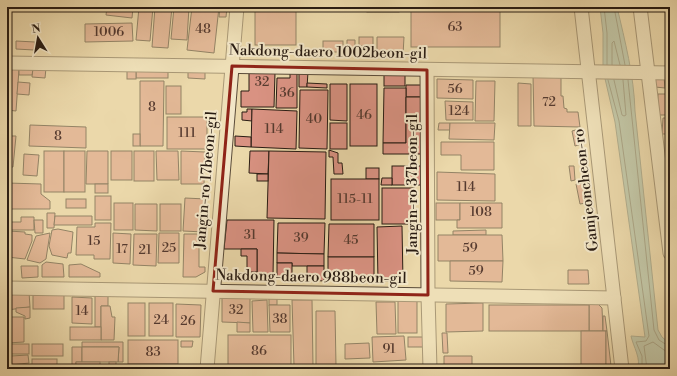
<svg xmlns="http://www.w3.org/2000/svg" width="677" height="376" font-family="'Libre Bodoni',serif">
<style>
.water{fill:#98b9ab;stroke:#6c7a6e}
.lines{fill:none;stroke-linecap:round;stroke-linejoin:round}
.shore{stroke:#606a5f;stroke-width:1}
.building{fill:#d99282;stroke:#291c13}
.minor-casing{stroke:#5a4b39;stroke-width:15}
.minor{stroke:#f2e6c8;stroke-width:13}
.marked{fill:none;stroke:#8f2418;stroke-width:3;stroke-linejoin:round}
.labels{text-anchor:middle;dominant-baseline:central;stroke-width:4;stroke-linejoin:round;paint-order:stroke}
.number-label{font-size:13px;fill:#553a2f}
.street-label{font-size:15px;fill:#291c13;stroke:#f2e6c8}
</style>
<rect width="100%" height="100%" fill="#ebd8aa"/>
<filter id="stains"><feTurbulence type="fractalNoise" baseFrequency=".005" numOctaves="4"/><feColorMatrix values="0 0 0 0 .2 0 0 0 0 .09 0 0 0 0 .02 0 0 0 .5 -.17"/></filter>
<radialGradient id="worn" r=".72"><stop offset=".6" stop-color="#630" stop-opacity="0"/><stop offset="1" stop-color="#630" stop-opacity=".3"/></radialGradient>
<path class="water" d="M 600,7 L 617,7 C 625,41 634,76 635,111 L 658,330 L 662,337 L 670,344 L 670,369 L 637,369 C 642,360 633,346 631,336 L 645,337 L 615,122 L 603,70 L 603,33 Z"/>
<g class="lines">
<g class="shore">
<path d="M 604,7 L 607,33 L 607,65"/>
<path d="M 614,7 L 625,65"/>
<path d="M 612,65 L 612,43 L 614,41 L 620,65"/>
<path d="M 608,80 L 619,121 L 649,336 L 646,341 L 636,342 L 642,356 L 642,369"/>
<path d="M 614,80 L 622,115 L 624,116 L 626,115 L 623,80"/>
<path d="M 628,80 L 654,330 L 659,340 L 670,347"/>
<path d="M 647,369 L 644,346 L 653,342 L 664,350 L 670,352"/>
</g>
</g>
<g class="building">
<path d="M 107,7 L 133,7 L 132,18 L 106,15 Z"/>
<path d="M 139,7 L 153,7 L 150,41 L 136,40 Z"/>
<path d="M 155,7 L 172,7 L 168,48 L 152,47 Z"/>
<path d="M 174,7 L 189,7 L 187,40 L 171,39 Z"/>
<path d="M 192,7 L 219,7 L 214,53 L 187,50 Z"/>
<path d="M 220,7 L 227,7 L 226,17 L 219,17 Z"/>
<rect x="255" y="7" width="41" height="38"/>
<path d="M 329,7 L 399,7 L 399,9 L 329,8 Z"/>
<rect x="411" y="7" width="89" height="40"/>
<rect x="367" y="9" width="32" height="3"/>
<path d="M 132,23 L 133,41 L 85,42 L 85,24 Z"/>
<rect x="359" y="37" width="14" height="9"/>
<path d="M 377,37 L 404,37 L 403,55 L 377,54 Z"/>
<path d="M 347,40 L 355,40 L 355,48 L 347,47 Z"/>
<path d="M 16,41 L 35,42 L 34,50 L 16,49 Z"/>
<rect x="323" y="41" width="20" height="11"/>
<path d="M 33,67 L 46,68 L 45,78 L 32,77 Z"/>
<path d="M 7,68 L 19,69 L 16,111 L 7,110 Z"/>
<rect x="136" y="68" width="32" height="10"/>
<path d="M 19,69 L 33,69 L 32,75 L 19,75 Z"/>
<rect x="127" y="71" width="9" height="8"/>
<path d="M 188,71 L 205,71 L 205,79 L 188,78 Z"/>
<path d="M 249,72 L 275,73 L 274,107 L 241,107 L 241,91 L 249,91 Z"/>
<path d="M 290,72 L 297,72 L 297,108 L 276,108 L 277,78 L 290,78 Z"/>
<path d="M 299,72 L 308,72 L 307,87 L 299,87 Z"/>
<rect x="384" y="75" width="21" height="11"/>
<path d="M 533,75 L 561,76 L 561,96 L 563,96 L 564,108 L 567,109 L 567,112 L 578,112 L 580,127 L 534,126 Z"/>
<path d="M 664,77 L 665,88 L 655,87 L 655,79 Z"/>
<path d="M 437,79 L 473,80 L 473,99 L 437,98 Z"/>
<path d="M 140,81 L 164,81 L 163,146 L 140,146 Z"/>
<path d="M 476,81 L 495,81 L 494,121 L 475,121 Z"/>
<path d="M 18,82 L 30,83 L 29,95 L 17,94 Z"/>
<path d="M 307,83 L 327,84 L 327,88 L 307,87 Z"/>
<path d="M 518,83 L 531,84 L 531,126 L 518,126 Z"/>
<path d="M 330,84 L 347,84 L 347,121 L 330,120 Z"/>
<rect x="350" y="84" width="27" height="62"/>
<path d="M 406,85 L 423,85 L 422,97 L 406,97 Z"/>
<rect x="166" y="86" width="15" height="28"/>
<path d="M 384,88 L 406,88 L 406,143 L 383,143 Z"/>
<path d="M 300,90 L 328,90 L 327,149 L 299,148 Z"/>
<path d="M 658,94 L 670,94 L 670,115 L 657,115 Z"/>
<path d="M 406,97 L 422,97 L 422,154 L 383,154 L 383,143 L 406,143 Z"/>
<path d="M 445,101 L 473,102 L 473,120 L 446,120 Z"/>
<path d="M 247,109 L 252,109 L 252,121 L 242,120 L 242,112 L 247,112 Z"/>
<path d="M 252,109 L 297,111 L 296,149 L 251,147 Z"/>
<rect x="167" y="117" width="40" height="32"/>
<path d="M 663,118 L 670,118 L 670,134 L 662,134 Z"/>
<rect x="330" y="123" width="17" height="26"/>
<path d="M 439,123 L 450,123 L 450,130 L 438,130 Z"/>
<path d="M 450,123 L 495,123 L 494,140 L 449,139 Z"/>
<path d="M 30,125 L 86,127 L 86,148 L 29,146 Z"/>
<path d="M 579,129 L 582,144 L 575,146 L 572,131 Z"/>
<rect x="133" y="134" width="7" height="12"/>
<path d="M 7,136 L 16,136 L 13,167 L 7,167 Z"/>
<path d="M 235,136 L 251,137 L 251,147 L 235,146 Z"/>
<path d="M 441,142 L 494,142 L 494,170 L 461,170 L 461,155 L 441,155 Z"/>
<path d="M 329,150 L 338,153 L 338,163 L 342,163 L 343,174 L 334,174 L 333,157 L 329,157 Z"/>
<rect x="44" y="151" width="20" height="41"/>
<rect x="64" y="151" width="21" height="41"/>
<path d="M 87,151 L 108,151 L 108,184 L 86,184 Z"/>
<rect x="111" y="151" width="21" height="29"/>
<rect x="134" y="151" width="20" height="30"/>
<path d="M 156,151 L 178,151 L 179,180 L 157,180 Z"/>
<path d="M 181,151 L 205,152 L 204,184 L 181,184 Z"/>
<path d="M 250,151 L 269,151 L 268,174 L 249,173 Z"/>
<path d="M 269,151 L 326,152 L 325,219 L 267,218 Z"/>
<path d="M 24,154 L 39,155 L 37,176 L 23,175 Z"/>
<rect x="392" y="166" width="31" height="19"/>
<path d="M 569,166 L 574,166 L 575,180 L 571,181 Z"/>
<rect x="366" y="168" width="13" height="11"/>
<path d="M 437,172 L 495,174 L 495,201 L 437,200 Z"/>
<rect x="257" y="174" width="11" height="7"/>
<path d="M 382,178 L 392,178 L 392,185 L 381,185 Z"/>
<rect x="331" y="179" width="48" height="41"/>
<path d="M 589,182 L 592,202 L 580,204 L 576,184 Z"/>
<path d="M 7,183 L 41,184 L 41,194 L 50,201 L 50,209 L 7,209 Z"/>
<rect x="95" y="184" width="13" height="9"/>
<rect x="382" y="188" width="32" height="36"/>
<rect x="95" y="196" width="16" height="24"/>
<path d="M 185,198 L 206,199 L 204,232 L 183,231 Z"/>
<rect x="66" y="199" width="20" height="9"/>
<rect x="114" y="203" width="19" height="27"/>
<rect x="436" y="203" width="24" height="17"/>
<path d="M 460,203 L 502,203 L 502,228 L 457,228 L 457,220 L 460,220 Z"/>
<path d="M 135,204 L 157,204 L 157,231 L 135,230 Z"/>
<rect x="160" y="204" width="21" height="27"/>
<path d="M 47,213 L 55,213 L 54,228 L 47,228 Z"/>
<path d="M 55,216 L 92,216 L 92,225 L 54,225 Z"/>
<path d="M 21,217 L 34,217 L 34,230 L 9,230 L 9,222 L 21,222 Z"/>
<path d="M 34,220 L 43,220 L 43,233 L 35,233 Z"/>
<path d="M 227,220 L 274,220 L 273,276 L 251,276 L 251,272 L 257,272 L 257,249 L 224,249 Z"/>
<path d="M 95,223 L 111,223 L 110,259 L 94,259 L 94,255 L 76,255 L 77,227 L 95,227 Z"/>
<path d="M 278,223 L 325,223 L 324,254 L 277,253 Z"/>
<path d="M 329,224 L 374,224 L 374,257 L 328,257 Z"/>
<path d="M 402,226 L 403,281 L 378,281 L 377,227 Z"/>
<path d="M 58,229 L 73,232 L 71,253 L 68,253 L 67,258 L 52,255 L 49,246 L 52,230 Z"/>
<path d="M 486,230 L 486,235 L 453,235 L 453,231 Z"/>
<path d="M 8,231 L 25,232 L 25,234 L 32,235 L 32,241 L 25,259 L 7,257 Z"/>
<path d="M 50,233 L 46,259 L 40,263 L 27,260 L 36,236 Z"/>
<path d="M 113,233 L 131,234 L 130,264 L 113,263 Z"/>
<path d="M 159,233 L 179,233 L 179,263 L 158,263 Z"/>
<path d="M 134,234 L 157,234 L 156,266 L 133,265 Z"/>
<path d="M 184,234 L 199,234 L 199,267 L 205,267 L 205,272 L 196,277 L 183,277 Z"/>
<path d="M 438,235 L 502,235 L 503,261 L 438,261 Z"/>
<path d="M 241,249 L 257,249 L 257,272 L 247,272 L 247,256 L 241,256 Z"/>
<path d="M 277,253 L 324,254 L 324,266 L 292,266 L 292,263 L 277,263 Z"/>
<rect x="328" y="257" width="46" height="22"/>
<path d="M 450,261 L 503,261 L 502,282 L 450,281 Z"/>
<path d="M 46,262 L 63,264 L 64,277 L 42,277 L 42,265 Z"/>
<rect x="277" y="263" width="15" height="16"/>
<path d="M 81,264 L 100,273 L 100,277 L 69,277 L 69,265 Z"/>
<path d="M 21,266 L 38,266 L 38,277 L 22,278 Z"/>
<path d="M 307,266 L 324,266 L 324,281 L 307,280 Z"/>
<path d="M 568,270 L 588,270 L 589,284 L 568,284 Z"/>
<path d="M 29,292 L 30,307 L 7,310 L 7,293 Z"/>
<rect x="33" y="295" width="31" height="14"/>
<path d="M 95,295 L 108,296 L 108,306 L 101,306 L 101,327 L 95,327 Z"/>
<rect x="269" y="296" width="8" height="9"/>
<path d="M 72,297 L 92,298 L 92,324 L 72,323 Z"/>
<path d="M 222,298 L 250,298 L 250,323 L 222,322 Z"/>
<rect x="398" y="298" width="19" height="35"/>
<path d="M 267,300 L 268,332 L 253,332 L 252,301 Z"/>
<path d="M 292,300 L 312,300 L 313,366 L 294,366 Z"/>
<path d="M 376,302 L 395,302 L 396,334 L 377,334 Z"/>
<rect x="128" y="303" width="17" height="33"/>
<rect x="149" y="303" width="24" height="33"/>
<path d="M 483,303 L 483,331 L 446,332 L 446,304 Z"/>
<path d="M 176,304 L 201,305 L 200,337 L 176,337 Z"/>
<path d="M 589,304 L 598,304 L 602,308 L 603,331 L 589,331 Z"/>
<path d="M 269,305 L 290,305 L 290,332 L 270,332 Z"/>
<rect x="489" y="305" width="100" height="26"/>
<path d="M 101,306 L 110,306 L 112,317 L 115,317 L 114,340 L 101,340 Z"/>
<path d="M 30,307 L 30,318 L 25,319 L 25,316 L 16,312 L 16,308 Z"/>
<path d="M 316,311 L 335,311 L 336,366 L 316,366 Z"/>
<path d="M 603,316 L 605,316 L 607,331 L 603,331 Z"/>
<path d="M 7,317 L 24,317 L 24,342 L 7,343 Z"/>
<path d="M 237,322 L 250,323 L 250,332 L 237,332 Z"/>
<rect x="70" y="327" width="31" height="13"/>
<rect x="581" y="331" width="25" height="35"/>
<path d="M 606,331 L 607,331 L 611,366 L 606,366 Z"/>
<path d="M 442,333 L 447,333 L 448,353 L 443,353 Z"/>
<rect x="228" y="335" width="63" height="32"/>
<path d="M 404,336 L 406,360 L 373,362 L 372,337 Z"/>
<rect x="408" y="337" width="17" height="10"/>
<rect x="128" y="340" width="50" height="24"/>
<path d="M 181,341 L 193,341 L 192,347 L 181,347 Z"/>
<path d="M 82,342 L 123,342 L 123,362 L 118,362 L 119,347 L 82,347 Z"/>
<path d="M 369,343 L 370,358 L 345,359 L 345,344 Z"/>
<rect x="10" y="344" width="19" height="10"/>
<rect x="32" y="344" width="31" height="12"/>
<path d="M 72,347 L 82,347 L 82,362 L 76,362 L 76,369 L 72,369 Z"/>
<path d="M 82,347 L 119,347 L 118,362 L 82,362 Z"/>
<path d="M 28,355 L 29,363 L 11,365 L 11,356 Z"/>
<path d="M 444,356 L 472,356 L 472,369 L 449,369 L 449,366 L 444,366 Z"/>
<rect x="32" y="359" width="25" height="10"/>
<rect x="76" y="362" width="24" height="7"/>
<rect x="109" y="362" width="7" height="6"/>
<path d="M 29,365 L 29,369 L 9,369 L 9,367 Z"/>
<path d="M 127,366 L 178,367 L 178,369 L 127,369 Z"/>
</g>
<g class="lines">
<g class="minor-casing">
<g id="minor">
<path d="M 581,7 L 622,369"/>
<path d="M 640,7 L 670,253"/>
<path d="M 7,63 L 670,73"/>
<path d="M 427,70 L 428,295 L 430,369"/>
<path d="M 7,288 L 614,298"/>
<path d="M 207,369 L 237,7"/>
</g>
</g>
<use href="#minor" class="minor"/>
</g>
<path d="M0 0H677V376H0ZM 232,66 L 427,70 L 428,295 L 213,291 Z" fill="#ebd8aa" fill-opacity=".55" fill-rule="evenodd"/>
<path class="marked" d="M 232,66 L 427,70 L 428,295 L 213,291 Z"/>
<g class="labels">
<g class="number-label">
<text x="455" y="27">63</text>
<text x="203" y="29">48</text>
<text x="109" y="32">1006</text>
<text x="262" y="82">32</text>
<text x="455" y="89">56</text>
<text x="287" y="93">36</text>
<text x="549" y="102">72</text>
<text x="152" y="107">8</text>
<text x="459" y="111">124</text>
<text x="364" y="115">46</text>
<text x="314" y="119">40</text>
<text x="274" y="129">114</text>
<text x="187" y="133">111</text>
<text x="58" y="136">8</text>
<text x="466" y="187">114</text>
<text x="355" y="199">115-11</text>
<text x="481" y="212">108</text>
<text x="250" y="235">31</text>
<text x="301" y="238">39</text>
<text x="351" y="240">45</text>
<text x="94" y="241">15</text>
<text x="169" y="248">25</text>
<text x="470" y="248">59</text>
<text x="122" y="249">17</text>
<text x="145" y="250">21</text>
<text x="476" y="271">59</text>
<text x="236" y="310">32</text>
<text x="82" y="311">14</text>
<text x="280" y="319">38</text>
<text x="161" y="320">24</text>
<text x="188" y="321">26</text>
<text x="389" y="349">91</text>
<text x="259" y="351">86</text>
<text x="153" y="352">83</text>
</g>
<g class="street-label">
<text transform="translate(328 52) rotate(1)">Nakdong-daero 1002beon-gil</text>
<text transform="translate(206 180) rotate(-85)">Jangin-ro 17beon-gil</text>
<text transform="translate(412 184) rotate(-90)">Jangin-ro 37beon-gil</text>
<text transform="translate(586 190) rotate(-97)">Gamjeoncheon-ro</text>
<text transform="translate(311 277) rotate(1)">Nakdong-daero 988beon-gil</text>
</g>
</g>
<rect width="677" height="376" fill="none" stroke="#ebd8aa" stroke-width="24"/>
<rect x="8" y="8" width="661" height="360" fill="none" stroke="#291c13" stroke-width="2"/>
<rect x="12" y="12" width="653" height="352" fill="none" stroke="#291c13"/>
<g transform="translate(38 38) rotate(349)" stroke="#f2e6c8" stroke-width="3" paint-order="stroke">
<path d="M0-3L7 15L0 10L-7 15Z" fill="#291c13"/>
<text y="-6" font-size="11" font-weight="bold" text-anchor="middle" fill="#291c13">N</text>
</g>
<rect width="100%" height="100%" filter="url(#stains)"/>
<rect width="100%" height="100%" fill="url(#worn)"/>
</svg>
